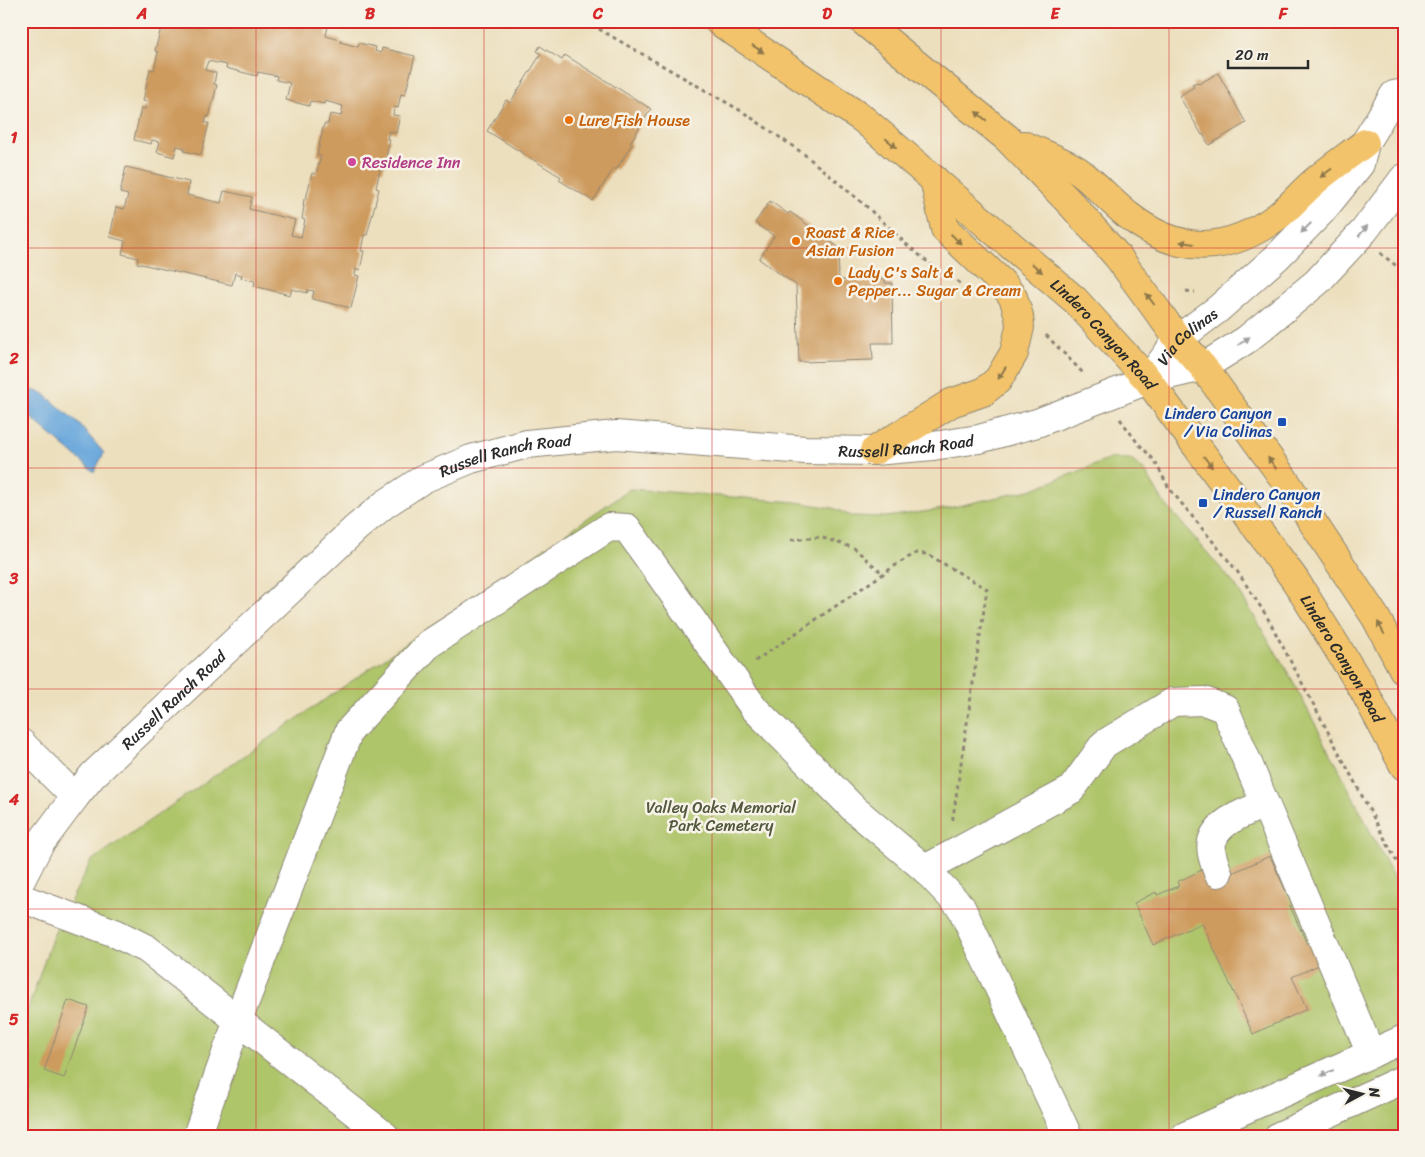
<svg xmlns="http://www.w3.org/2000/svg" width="1425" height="1157" font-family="Sriracha,sans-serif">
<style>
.green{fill:#afc56a;stroke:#6d784a}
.water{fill:#6aa8dc;stroke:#4a6a84}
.building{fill:#ce9b5e}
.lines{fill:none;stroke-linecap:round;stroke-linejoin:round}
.minor-casing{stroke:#8c8574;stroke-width:30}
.major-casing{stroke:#8c8574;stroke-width:30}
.path{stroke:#8c8574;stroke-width:3;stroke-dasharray:4 4;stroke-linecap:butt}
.minor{stroke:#fff;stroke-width:28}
.major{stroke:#f2c36a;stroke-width:28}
.oneway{fill:#8e774a}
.oneway2{fill:#a0a0a0}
.grid{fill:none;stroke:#d62828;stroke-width:1;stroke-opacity:0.55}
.food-dot{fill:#e8710a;stroke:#f7f3e8;stroke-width:2}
.hotel-dot{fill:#d1479c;stroke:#f7f3e8;stroke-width:2}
.transit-dot{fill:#1a4fb4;stroke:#f7f3e8;stroke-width:2}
.labels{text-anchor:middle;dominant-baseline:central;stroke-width:5;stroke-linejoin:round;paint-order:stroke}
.food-label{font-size:16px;fill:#c56008;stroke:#f7f3e8;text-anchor:start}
.hotel-label{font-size:16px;fill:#b23c85;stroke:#f7f3e8;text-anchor:start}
.street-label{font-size:16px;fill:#2b2b2b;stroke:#f7f3e8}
.transit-label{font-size:16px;fill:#164399;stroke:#f7f3e8;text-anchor:end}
.park-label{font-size:16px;fill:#53593e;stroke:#f7f3e8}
.neatline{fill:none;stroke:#d62828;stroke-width:2}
.grid-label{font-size:16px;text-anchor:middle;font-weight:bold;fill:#d62828}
</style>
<rect width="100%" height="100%" fill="#f7f3e8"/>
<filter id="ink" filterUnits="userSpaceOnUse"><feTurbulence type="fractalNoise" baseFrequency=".02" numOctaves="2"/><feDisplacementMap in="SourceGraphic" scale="10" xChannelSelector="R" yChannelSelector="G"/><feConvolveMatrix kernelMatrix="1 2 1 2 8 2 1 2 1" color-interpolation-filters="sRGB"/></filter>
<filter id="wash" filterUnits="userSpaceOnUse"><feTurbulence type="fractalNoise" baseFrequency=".0096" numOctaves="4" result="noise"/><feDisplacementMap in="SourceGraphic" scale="20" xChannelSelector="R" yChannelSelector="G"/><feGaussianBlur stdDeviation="1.12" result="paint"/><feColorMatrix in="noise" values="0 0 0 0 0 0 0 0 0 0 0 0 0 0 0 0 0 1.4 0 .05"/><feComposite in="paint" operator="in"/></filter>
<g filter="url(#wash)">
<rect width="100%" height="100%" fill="#ecdfbd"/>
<path class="green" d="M 1113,458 L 1130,459 L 1145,471 L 1162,500 L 1235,585 L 1286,669 L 1339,769 L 1404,899 L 1404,1136 L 21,1136 L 21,1029 L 53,936 L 91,861 L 630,489 L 796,502 L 833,508 L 851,516 L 886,517 L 944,509 L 1030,490 Z"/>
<path class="water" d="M 21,387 L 43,393 L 78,423 L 104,453 L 94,472 L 21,409 Z"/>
<g id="blocks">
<g class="building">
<path d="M 158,21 L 329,21 L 326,36 L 341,40 L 340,42 L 358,47 L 359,43 L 376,47 L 375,51 L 381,53 L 382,48 L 415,56 L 405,95 L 401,94 L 398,108 L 394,107 L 393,115 L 400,116 L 396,133 L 389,131 L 387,139 L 390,139 L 383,171 L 380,170 L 376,188 L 379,189 L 367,235 L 364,235 L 361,251 L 364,251 L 360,270 L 356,269 L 355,275 L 359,276 L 351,308 L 312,299 L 314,291 L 308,290 L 307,293 L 292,289 L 290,295 L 254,286 L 255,281 L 241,278 L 242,275 L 235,273 L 232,285 L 137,263 L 138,258 L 122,254 L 125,241 L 110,237 L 116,207 L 124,209 L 128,195 L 120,193 L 126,167 L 189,182 L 187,195 L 221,203 L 224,191 L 252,197 L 249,209 L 295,220 L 291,235 L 301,237 L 305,220 L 302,219 L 304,206 L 303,206 L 304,199 L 306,199 L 312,173 L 316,174 L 321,156 L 317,155 L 324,124 L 328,124 L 330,114 L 341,116 L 343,106 L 325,101 L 324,104 L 310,101 L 309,106 L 286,100 L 290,83 L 276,80 L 277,76 L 258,72 L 257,76 L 226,68 L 227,65 L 208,61 L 205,70 L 216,73 L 214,84 L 217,85 L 209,117 L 207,116 L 205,123 L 209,123 L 201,155 L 184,151 L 185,148 L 177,146 L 174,157 L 157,152 L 160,142 L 152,140 L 151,144 L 134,140 L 141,108 L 145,109 L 147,102 L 143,101 L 150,69 L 154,70 L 158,52 L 155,51 L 162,24 L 158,23 Z"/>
<path d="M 540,46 L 562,60 L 565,55 L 651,109 L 630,143 L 632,144 L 616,170 L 614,168 L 593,201 L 559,180 L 561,177 L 487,131 L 506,100 L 510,103 L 541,54 L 537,51 Z"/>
<path d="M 1218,73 L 1246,123 L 1209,145 L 1203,134 L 1202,135 L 1179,96 L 1194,87 L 1192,84 L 1197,82 L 1199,84 Z"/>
<path d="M 770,201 L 788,214 L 790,212 L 838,247 L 839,280 L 885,279 L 885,283 L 892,283 L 893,343 L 872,343 L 873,360 L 799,362 L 796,285 L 759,259 L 774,236 L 755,223 Z"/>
<path d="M 1270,856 L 1292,905 L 1290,906 L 1307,944 L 1309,943 L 1319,965 L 1292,977 L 1307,1009 L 1253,1034 L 1202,923 L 1153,945 L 1134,903 L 1156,892 L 1157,895 L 1179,886 L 1177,882 L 1206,868 L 1212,882 Z"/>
<path d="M 68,1000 L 89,1007 L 64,1078 L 44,1071 Z"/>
</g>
</g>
</g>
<g filter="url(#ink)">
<use href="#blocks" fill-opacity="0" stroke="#8c8574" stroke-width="1"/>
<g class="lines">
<g class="minor-casing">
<g id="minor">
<path id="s1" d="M 1148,380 L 1178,339 L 1218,309 L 1277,257 L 1322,211 L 1360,164 L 1365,143 L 1394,95 L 1404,93"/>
<path d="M 21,743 L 75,797"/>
<path d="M 925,869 L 1071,790 L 1104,744 L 1173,702 L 1204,701 L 1225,709 L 1371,1054"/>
<path d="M 1218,873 C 1216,867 1213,860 1212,854 C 1206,824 1244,813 1265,804"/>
<path id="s2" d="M 21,880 L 39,845 L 75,797 L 93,775 L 356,528 L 385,504 L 423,479 L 471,459 L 527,444 L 616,435 L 805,450 L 874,451 L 933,446 L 979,439 L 1037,423 L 1148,380 L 1203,367 L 1246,340 L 1317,282 L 1364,231 L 1404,178"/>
<path d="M 21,898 L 115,933 L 147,949 L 385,1136"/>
<path d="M 197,1136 L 238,1020 L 349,731 L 429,644 L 609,527 L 627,528 L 754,708 L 854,809 L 925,869 L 961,907 L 1068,1136"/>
<path d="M 1185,1136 L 1404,1039"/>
<path d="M 1279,1136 L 1404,1079"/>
</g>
</g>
<g class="major-casing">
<g id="major">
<path id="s3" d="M 718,21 L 863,119 L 1075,300 L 1148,380 L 1295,580 L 1363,689 L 1404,766"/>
<path d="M 863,21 L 1007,138 L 1072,205 L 1118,257 L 1178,339 L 1203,367 L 1284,479 L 1376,618 L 1404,671"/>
<path d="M 1023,145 C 1038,152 1069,163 1081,173 C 1098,186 1112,203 1129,216 C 1179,255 1227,254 1278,216 C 1291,206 1301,193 1314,182 C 1330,168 1348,156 1365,143"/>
<path d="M 874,451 L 951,403 L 983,392 L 998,380 L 1014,353 L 1020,327 L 1019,316 L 1013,297 L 1002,283 L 945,229 L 934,179"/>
</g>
</g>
<g class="path">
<path d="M 585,21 L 743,112 L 804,154 L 866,206 L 905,243 L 936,269 L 960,283"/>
<path d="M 1380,253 L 1404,272"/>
<path d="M 1186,291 L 1195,292"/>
<path d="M 1046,335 L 1085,375"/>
<path d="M 1400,386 L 1404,377"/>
<path d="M 1120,419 L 1137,442 L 1154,460 L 1169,488 L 1237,571 L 1266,615 L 1404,875"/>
<path d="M 791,540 L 820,537 L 854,548 L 883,574"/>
<path d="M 755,661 L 899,563 L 916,553 L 927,554 L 987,589 L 952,824"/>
</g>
<use href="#minor" class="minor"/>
<use href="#major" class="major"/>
</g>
<defs><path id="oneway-solid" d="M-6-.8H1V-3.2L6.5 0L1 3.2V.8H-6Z" transform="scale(1.25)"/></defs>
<g class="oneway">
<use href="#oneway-solid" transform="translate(758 49) rotate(34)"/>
<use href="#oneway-solid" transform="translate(981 116) rotate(-141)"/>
<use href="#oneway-solid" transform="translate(891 143) rotate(40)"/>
<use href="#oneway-solid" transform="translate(1326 173) rotate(143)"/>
<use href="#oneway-solid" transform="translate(956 239) rotate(44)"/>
<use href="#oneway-solid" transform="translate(1187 243) rotate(-172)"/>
<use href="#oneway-solid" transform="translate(1037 268) rotate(41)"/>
<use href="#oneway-solid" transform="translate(1150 299) rotate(-127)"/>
<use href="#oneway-solid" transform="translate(1002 373) rotate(122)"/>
<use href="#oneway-solid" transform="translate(1208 462) rotate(53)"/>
<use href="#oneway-solid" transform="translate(1272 463) rotate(-126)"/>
<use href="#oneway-solid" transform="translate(1381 628) rotate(-118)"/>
</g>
<g class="oneway2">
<use href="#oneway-solid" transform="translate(1306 228) rotate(135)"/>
<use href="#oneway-solid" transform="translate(1363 231) rotate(-50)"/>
<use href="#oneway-solid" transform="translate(1244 341) rotate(-35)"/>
<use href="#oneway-solid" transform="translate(1327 1073) rotate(156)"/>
</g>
</g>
<path class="grid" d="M 256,21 L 256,1136M 484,21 L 484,1136M 712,21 L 712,1136M 941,21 L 941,1136M 1169,21 L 1169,1136M 21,248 L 1404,248M 21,468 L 1404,468M 21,689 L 1404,689M 21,909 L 1404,909"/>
<g class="food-dot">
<circle cx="569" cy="120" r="5"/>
<circle cx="796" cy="241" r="5"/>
<circle cx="838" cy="281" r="5"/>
</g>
<circle class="hotel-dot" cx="352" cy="162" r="5"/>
<g class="transit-dot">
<rect x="1277" y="417" width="10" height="10" rx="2.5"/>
<rect x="1198" y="498" width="10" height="10" rx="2.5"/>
</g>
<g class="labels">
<g class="food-label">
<text x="579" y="120">Lure Fish House</text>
<text x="806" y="232">Roast &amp; Rice<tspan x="806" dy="18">Asian Fusion</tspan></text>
<text x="848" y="272">Lady C's Salt &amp;<tspan x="848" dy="18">Pepper... Sugar &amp; Cream</tspan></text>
</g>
<g class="hotel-label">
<text x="362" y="162">Residence Inn</text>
</g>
<g class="street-label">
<text stroke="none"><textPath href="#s3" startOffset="498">Lindero Canyon Road</textPath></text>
<text stroke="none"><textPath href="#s1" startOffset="59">Via Colinas</textPath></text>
<text stroke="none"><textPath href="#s2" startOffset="1062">Russell Ranch Road</textPath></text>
<text stroke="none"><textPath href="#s2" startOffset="658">Russell Ranch Road</textPath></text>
<text stroke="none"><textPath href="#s3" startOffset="902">Lindero Canyon Road</textPath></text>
<text stroke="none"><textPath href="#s2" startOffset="238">Russell Ranch Road</textPath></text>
</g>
<g class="transit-label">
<text x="1272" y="413">Lindero Canyon<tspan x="1272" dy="18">/ Via Colinas</tspan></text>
<text x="1213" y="494" text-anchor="start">Lindero Canyon<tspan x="1213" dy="18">/ Russell Ranch</tspan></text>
</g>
<g class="park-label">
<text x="721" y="807">Valley Oaks Memorial<tspan x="721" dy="18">Park Cemetery</tspan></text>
</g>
</g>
<rect width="1425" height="1157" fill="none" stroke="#f7f3e8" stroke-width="55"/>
<g transform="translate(1362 1094) rotate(83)" stroke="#f7f3e8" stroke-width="4" paint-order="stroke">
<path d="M0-4L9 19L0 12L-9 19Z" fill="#2b2b2b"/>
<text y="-8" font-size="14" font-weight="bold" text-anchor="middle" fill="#2b2b2b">N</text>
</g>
<path d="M1228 60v8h80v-8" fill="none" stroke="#2b2b2b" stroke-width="2.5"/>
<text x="1235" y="60" font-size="15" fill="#2b2b2b" stroke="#f7f3e8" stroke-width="4" paint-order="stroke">20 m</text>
<rect x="28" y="28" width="1370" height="1102" class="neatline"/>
<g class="grid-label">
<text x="142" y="19">A</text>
<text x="370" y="19">B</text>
<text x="598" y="19">C</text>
<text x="827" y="19">D</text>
<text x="1055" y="19">E</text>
<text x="1283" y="19">F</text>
<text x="14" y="143">1</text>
<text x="14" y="364">2</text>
<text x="14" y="584">3</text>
<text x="14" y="805">4</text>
<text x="14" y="1025">5</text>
</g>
</svg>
